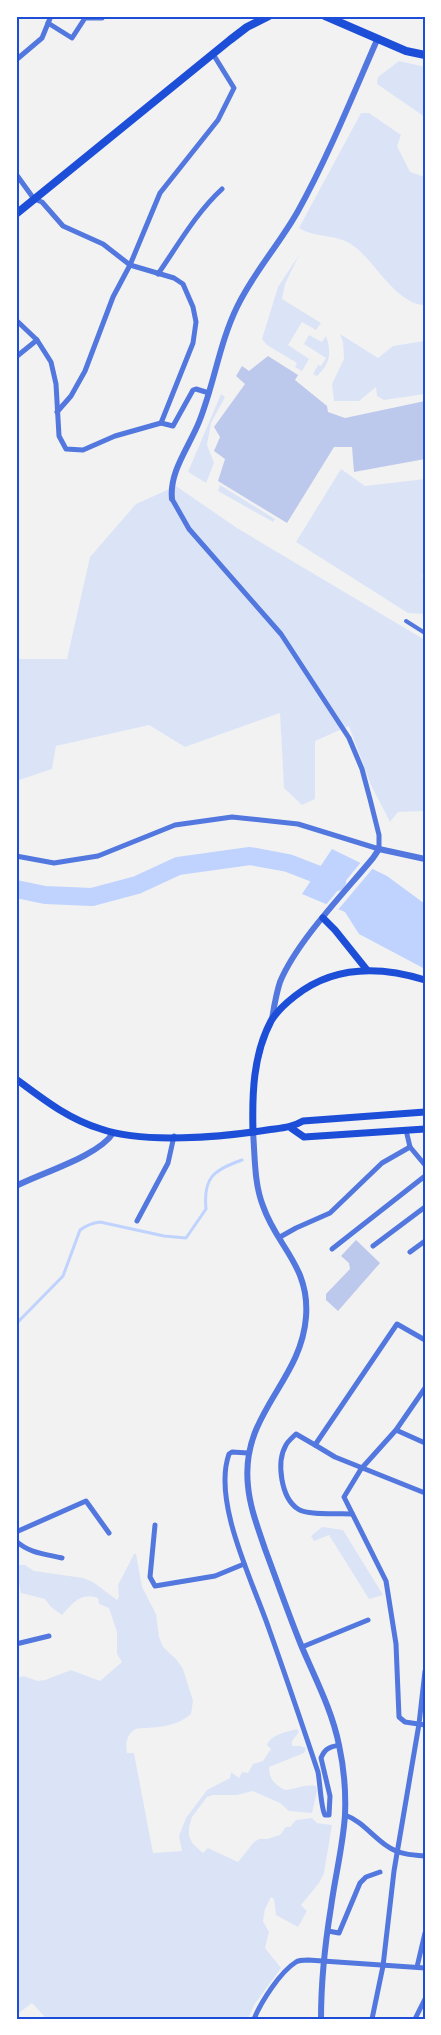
<svg xmlns="http://www.w3.org/2000/svg" width="441" height="2035" font-family="Ubuntu,sans-serif">
<style>
.green{fill:#dbe4f7}
.water{fill:#bfd3fe}
.pier{fill:#f2f2f2}
.lines{fill:none;stroke-linecap:round;stroke-linejoin:round}
.stream{stroke:#bfd3fe;stroke-width:3}
.river{stroke:#bfd3fe;stroke-width:18}
.building{fill:#bdc9ec}
.pedestrian{stroke:#5277de;stroke-width:4}
.minor{stroke:#5277de;stroke-width:5}
.tertiary{stroke:#5277de;stroke-width:6}
.secondary{stroke:#1d4ed8;stroke-width:7}
.primary{stroke:#1d4ed8;stroke-width:8}
.neatline{fill:none;stroke:#1d4ed8;stroke-width:2}
</style>
<rect width="100%" height="100%" fill="#f2f2f2"/>
<g class="green">
<path d="M 399,61 L 425,67 L 425,117 L 377,84 L 378,77 Z"/>
<path d="M 361,113 L 369,113 L 401,135 L 397,146 L 410,172 L 425,177 L 425,306 C 420,304 414,304 410,301 C 386,288 373,259 351,244 C 335,234 315,238 299,228 Z"/>
<path d="M 299,255 L 285,284 L 282,299 L 321,323 L 316,330 L 302,322 L 288,345 L 309,359 L 302,371 L 295,367 L 297,363 L 267,345 L 262,339 L 278,287 Z"/>
<path d="M 425,323 L 425,394 L 384,400 L 377,396 L 376,387 L 359,401 L 334,401 L 332,384 L 344,359 L 343,342 L 340,334 L 378,358 L 393,346 L 424,341 Z"/>
<path d="M 309,335 L 322,342 L 326,336 C 332,353 330,364 317,376 L 313,374 L 318,365 L 321,366 L 326,358 L 304,344 Z"/>
<path d="M 221,394 L 225,397 L 211,423 L 207,445 L 214,463 L 206,483 L 188,472 Z"/>
<path d="M 341,469 L 365,486 L 425,479 L 425,570 L 422,576 L 425,581 L 425,614 L 408,613 L 296,542 Z"/>
<path d="M 220,485 L 275,519 L 273,522 L 218,491 Z"/>
<path d="M 176,486 L 237,528 L 425,640 L 425,811 L 398,812 L 390,822 L 371,785 L 349,726 L 315,741 L 315,799 L 302,805 L 284,788 L 280,713 L 185,747 L 149,725 L 56,746 L 52,769 L 16,781 L 16,498 L 19,509 L 19,659 L 67,659 L 90,557 L 136,504 Z"/>
<path d="M 322,1527 L 343,1530 L 383,1595 L 369,1599 L 329,1535 L 314,1541 L 311,1536 Z"/>
<path d="M 134,1554 L 136,1554 L 142,1587 L 156,1614 L 159,1637 L 163,1647 L 176,1659 L 183,1669 L 193,1701 L 191,1714 C 178,1725 164,1727 147,1728 C 144,1728 138,1728 136,1729 C 127,1733 125,1744 127,1753 L 134,1753 L 153,1853 L 182,1851 L 179,1836 L 186,1818 L 207,1790 L 230,1778 L 231,1772 L 239,1778 L 242,1772 L 248,1773 L 253,1764 L 263,1761 L 271,1749 L 267,1745 C 271,1734 287,1732 297,1729 L 299,1732 L 292,1741 L 292,1746 L 300,1746 L 306,1748 L 304,1753 L 269,1767 C 269,1779 275,1785 285,1790 C 296,1789 304,1784 316,1786 L 317,1791 L 312,1813 L 289,1811 L 280,1803 L 253,1791 L 237,1795 L 213,1795 L 207,1797 L 192,1817 L 189,1827 L 189,1836 L 193,1844 L 203,1853 L 208,1848 L 238,1862 L 254,1842 L 259,1839 L 267,1839 L 280,1835 L 286,1827 L 290,1827 L 296,1820 L 312,1818 L 317,1823 L 332,1825 L 324,1873 L 319,1883 L 301,1905 L 307,1911 L 298,1927 L 276,1915 L 274,1899 L 271,1897 L 265,1909 L 263,1921 L 269,1932 L 265,1948 L 281,1968 L 254,2005 L 248,2019 L 44,2019 L 45,2017 L 32,2003 L 16,2015 L 16,1679 L 23,1676 L 38,1681 L 45,1680 L 71,1670 L 100,1681 L 122,1662 L 117,1654 L 117,1632 L 109,1608 L 99,1604 L 98,1598 C 81,1592 73,1603 62,1615 L 51,1607 L 45,1599 L 21,1593 L 16,1565 L 25,1565 L 34,1571 L 83,1578 L 93,1582 L 117,1600 L 119,1597 L 118,1585 Z"/>
</g>
<path class="water" d="M 332,849 L 387,876 L 425,904 L 425,969 L 359,934 L 345,912 L 302,894 Z"/>
<path class="pier" d="M 362,861 L 374,867 L 337,911 L 325,906 Z"/>
<g class="lines">
<path class="stream" d="M 16,1324 L 63,1276 L 80,1230 C 87,1225 92,1223 100,1222 L 164,1236 L 186,1238 L 206,1209 C 203,1178 213,1170 242,1160"/>
<path class="river" d="M 16,889 L 45,895 L 92,897 L 137,885 L 178,866 L 250,856 L 288,863 L 337,882"/>
</g>
<g class="building">
<path d="M 268,356 L 298,375 L 295,380 L 327,406 L 328,412 L 345,418 L 425,401 L 425,459 L 354,472 L 352,447 L 334,447 L 287,523 L 218,481 L 225,459 L 214,451 L 220,437 L 214,427 L 245,384 L 236,376 L 242,366 L 249,371 Z"/>
<path d="M 356,1240 L 380,1263 L 338,1311 L 326,1300 L 326,1294 L 350,1269 L 349,1263 L 341,1256 Z"/>
</g>
<g class="lines">
<path class="pedestrian" d="M 406,621 L 425,633"/>
<g class="minor">
<path d="M 48,23 L 72,38 L 85,18 L 102,18 L 102,16"/>
<path d="M 16,60 L 42,38 L 51,16"/>
<path d="M 16,174 L 34,199 L 42,202 L 63,226 L 103,244 L 130,265 L 174,278 L 183,284 L 193,307 L 196,322 L 193,343 L 161,423"/>
<path d="M 158,274 C 178,245 196,213 222,189"/>
<path d="M 16,320 L 37,340 L 51,362 L 56,384 L 59,436 L 66,449 L 83,450 L 115,436 L 161,423 L 173,426 L 193,390 L 196,389 L 209,393"/>
<path d="M 16,357 L 37,340"/>
<path d="M 57,412 L 71,396 L 85,371 L 113,297 L 130,265 L 160,193 L 218,120 L 234,88 L 213,54"/>
<path d="M 16,856 L 54,863 L 98,856 L 175,825 L 232,817 L 298,824 L 379,849 L 379,835 L 370,799 L 362,769 L 349,738 L 281,634 L 189,529 L 172,499"/>
<path d="M 406,1130 L 410,1147 L 425,1165"/>
<path d="M 137,1221 L 168,1163 L 174,1136"/>
<path d="M 280,1237 L 296,1228 L 330,1213 L 382,1163 L 410,1147"/>
<path d="M 373,1246 L 425,1207"/>
<path d="M 332,1249 L 425,1176"/>
<path d="M 410,1252 L 425,1241"/>
<path d="M 425,1340 L 397,1324 L 315,1445 L 335,1457 L 425,1493"/>
<path d="M 425,1388 L 396,1430 L 361,1469 L 344,1497 L 386,1581 L 396,1644 L 399,1717 L 405,1722 L 425,1725"/>
<path d="M 396,1430 L 425,1443"/>
<path d="M 315,1445 L 296,1434 C 293,1437 288,1441 286,1445 C 276,1462 281,1498 298,1509 C 308,1516 340,1513 352,1514"/>
<path d="M 248,1453 L 232,1452 L 229,1454 C 212,1502 253,1582 269,1629 C 286,1677 302,1724 318,1772 C 320,1782 321,1809 325,1815 L 329,1815 L 330,1796 L 321,1758 C 325,1748 330,1747 339,1745"/>
<path d="M 155,1525 L 150,1577 L 155,1586 L 215,1576 L 244,1564"/>
<path d="M 16,1532 L 86,1501 L 109,1533"/>
<path d="M 16,1541 C 29,1553 45,1554 62,1558"/>
<path d="M 16,1644 L 49,1636"/>
<path d="M 302,1647 L 368,1620"/>
<path d="M 345,1815 C 362,1821 372,1836 387,1846 C 398,1854 411,1855 425,1856"/>
<path d="M 328,1931 L 339,1933 L 360,1883 L 366,1877 L 380,1872"/>
<path d="M 417,1967 L 425,1933"/>
<path d="M 254,2019 C 261,2002 280,1972 296,1962 C 299,1960 304,1960 308,1960 L 425,1968"/>
<path d="M 372,2019 L 383,1966 L 394,1871 L 419,1724 L 425,1671"/>
<path d="M 415,2019 L 425,1999"/>
</g>
<g class="tertiary">
<path d="M 172,499 C 169,472 189,447 199,422 C 214,385 219,344 237,307 C 253,273 279,245 298,211 C 328,157 352,97 377,40"/>
<path d="M 272,1019 C 274,1007 276,994 280,982 C 297,941 345,892 373,858 L 379,849 L 425,859"/>
<path d="M 253,1132 C 255,1156 254,1183 263,1206 C 277,1247 310,1266 306,1317 C 301,1383 240,1413 248,1486 C 250,1508 258,1528 265,1549 C 277,1581 288,1613 301,1645 C 315,1678 332,1710 339,1745 C 344,1768 346,1792 345,1815 C 343,1846 335,1877 331,1907 C 325,1944 321,1982 321,2019"/>
<path d="M 16,1186 C 41,1173 99,1156 113,1133"/>
</g>
<g class="secondary">
<path d="M 323,918 L 335,930 L 367,970"/>
<path d="M 16,1079 C 43,1099 68,1119 101,1129 C 143,1144 222,1137 267,1130 C 280,1128 291,1128 303,1121 L 425,1112"/>
<path d="M 291,1128 L 304,1137 L 425,1129"/>
<path d="M 253,1132 C 252,1094 253,1055 271,1021 C 277,1011 286,1003 295,996 C 333,966 380,966 425,980"/>
</g>
<g class="primary">
<path d="M 325,16 L 406,51 L 425,55"/>
<path d="M 16,214 L 230,40 L 247,27 L 269,16"/>
</g>
</g>
<rect width="441" height="2035" fill="none" stroke="#ffffff" stroke-width="35"/>
<rect x="18" y="18" width="406" height="2000" class="neatline"/>
</svg>
